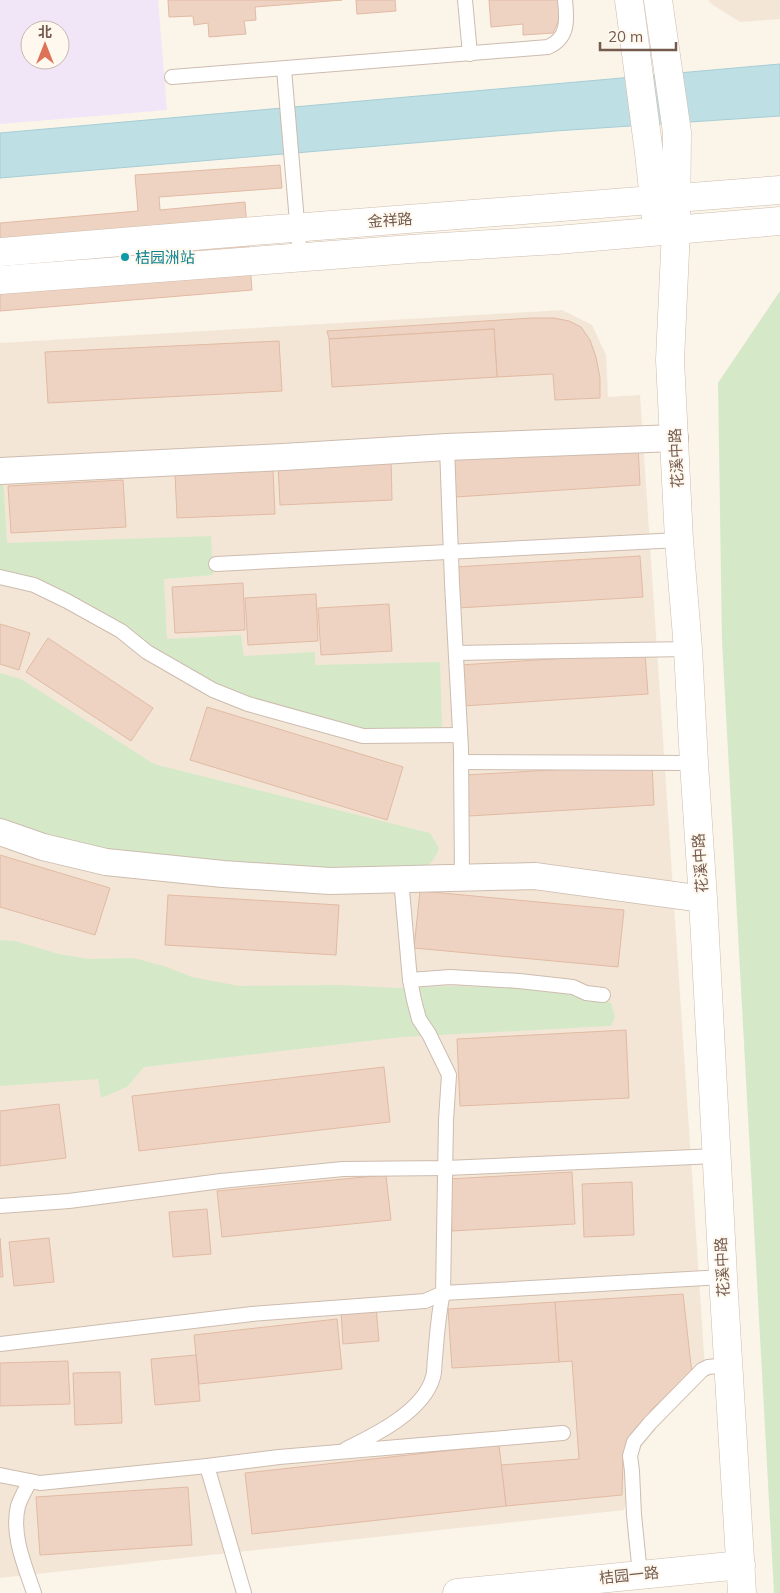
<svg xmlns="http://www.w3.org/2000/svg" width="780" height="1593" font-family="Mulish,'Noto Sans SC',sans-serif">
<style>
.residential{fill:#f3e6d7}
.education{fill:#f1e5f8;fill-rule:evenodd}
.green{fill:#d5e9c8}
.water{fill:#bedfe4;stroke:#a5ced5}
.building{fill:#efd3c2;stroke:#e1baa3}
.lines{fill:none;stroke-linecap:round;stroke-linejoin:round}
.lane-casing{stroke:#cdbcaf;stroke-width:16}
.street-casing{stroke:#cdbcaf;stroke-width:28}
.secondary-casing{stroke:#cfbcad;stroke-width:29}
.lane{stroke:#fff;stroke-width:14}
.street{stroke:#fff;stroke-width:26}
.secondary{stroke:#fff;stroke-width:28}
.culture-dot{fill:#0f9aa8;stroke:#fef8ef;stroke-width:2}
.labels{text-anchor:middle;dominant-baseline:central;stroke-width:4;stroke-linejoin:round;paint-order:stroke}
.street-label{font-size:15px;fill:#745b4e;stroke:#fef8ef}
.culture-label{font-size:15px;fill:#0d838f;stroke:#fef8ef;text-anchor:start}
</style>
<rect width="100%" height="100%" fill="#fbf4e9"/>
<g class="residential">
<path d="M 708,0 L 780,0 L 780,19 L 740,22 L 713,5 Z"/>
<path d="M 562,310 L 592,325 L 606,355 L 608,397 L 640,395 L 705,1369 L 636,1452 L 624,1510 L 0,1578 L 0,343 Z"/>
</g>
<path class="education" d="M 0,0 L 158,0 L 167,110 L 0,124 ZM 30,30 L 60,30 L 60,60 L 30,60 Z"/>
<g class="green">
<path d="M 780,291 L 780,1593 L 774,1593 L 722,641 L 718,383 Z"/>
<path d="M 0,475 L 3,475 L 7,543 L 211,536 L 213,575 L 164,579 L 167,639 L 241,635 L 244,656 L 315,652 L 315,665 L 440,662 L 442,729 L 363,730 L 247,697 L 213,683 L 151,648 L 69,595 L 36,578 L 0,571 Z"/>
<path d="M 0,673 L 21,679 L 154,764 L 430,833 L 439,848 C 433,867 423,868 405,873 L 161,862 L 0,825 Z"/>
<path d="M 0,940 L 15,941 L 59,954 L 90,959 L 134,958 L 164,966 L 192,977 L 239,986 L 339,985 L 396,988 L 457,986 L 510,988 L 565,993 L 604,1000 L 611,1003 L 615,1017 L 611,1026 L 402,1037 L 144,1067 L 127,1087 L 101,1098 L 98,1079 L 0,1086 Z"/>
</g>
<path class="water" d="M 780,64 L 780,116 L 555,131 L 0,178 L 0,133 Z"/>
<g class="building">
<path d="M 168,0 L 342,0 L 255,7 L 256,20 L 244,21 L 246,34 L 209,37 L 208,23 L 194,25 L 193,16 L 169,17 Z"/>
<path d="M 356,0 L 395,0 L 396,11 L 357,14 Z"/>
<path d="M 489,0 L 558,0 L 560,18 L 553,33 L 523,35 L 523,24 L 491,27 Z"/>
<path d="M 280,165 L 282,188 L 159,197 L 160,210 L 245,202 L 252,290 L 0,311 L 0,223 L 138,211 L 135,175 Z"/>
<path d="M 532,318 L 554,318 L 569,321 L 581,327 L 590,340 L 596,357 L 600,378 L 600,398 L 555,400 L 553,374 L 497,377 L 494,329 L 329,339 L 327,331 Z"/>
<path d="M 494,329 L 497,377 L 332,387 L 329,339 Z"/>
<path d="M 279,341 L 282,391 L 48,403 L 45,352 Z"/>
<path d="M 638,445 L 640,485 L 455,497 L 453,456 Z"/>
<path d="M 391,458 L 392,500 L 280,505 L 278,463 Z"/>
<path d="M 273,471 L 275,514 L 177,518 L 175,474 Z"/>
<path d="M 123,480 L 126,527 L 11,533 L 8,486 Z"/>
<path d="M 640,556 L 643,597 L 458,608 L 455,567 Z"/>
<path d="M 243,583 L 245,630 L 175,633 L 172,587 Z"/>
<path d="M 316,594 L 318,641 L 248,645 L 245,598 Z"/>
<path d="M 389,604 L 392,651 L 321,655 L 318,608 Z"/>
<path d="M 0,624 L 30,633 L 19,670 L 0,664 Z"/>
<path d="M 48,638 L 153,708 L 131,741 L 26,672 Z"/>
<path d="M 645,653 L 648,694 L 463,706 L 460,665 Z"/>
<path d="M 207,707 L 403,767 L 387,820 L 190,760 Z"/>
<path d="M 652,764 L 654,805 L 469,816 L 466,775 Z"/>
<path d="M 0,855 L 110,888 L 95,935 L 0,907 Z"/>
<path d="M 420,891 L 624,910 L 618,967 L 414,948 Z"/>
<path d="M 168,895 L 339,905 L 336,955 L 165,945 Z"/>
<path d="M 626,1030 L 629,1098 L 460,1106 L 457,1039 Z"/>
<path d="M 384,1067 L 390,1122 L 139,1151 L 132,1096 Z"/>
<path d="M 59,1104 L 66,1158 L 0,1166 L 0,1111 Z"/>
<path d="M 572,1172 L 575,1224 L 452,1231 L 449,1179 Z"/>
<path d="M 386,1175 L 391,1220 L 222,1237 L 217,1191 Z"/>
<path d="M 632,1182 L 634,1235 L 584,1237 L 582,1184 Z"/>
<path d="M 207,1209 L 211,1254 L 173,1257 L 169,1212 Z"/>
<path d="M 0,1238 L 3,1277 L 0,1277 Z"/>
<path d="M 49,1238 L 54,1282 L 14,1286 L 9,1242 Z"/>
<path d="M 683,1294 L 692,1374 L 653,1408 L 629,1439 L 623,1456 L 622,1495 L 506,1506 L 501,1465 L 579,1459 L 572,1361 L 559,1362 L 555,1302 Z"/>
<path d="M 555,1302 L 559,1362 L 452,1368 L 448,1309 Z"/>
<path d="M 376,1307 L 379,1341 L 343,1344 L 341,1310 Z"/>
<path d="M 337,1319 L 342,1369 L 199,1384 L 194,1335 Z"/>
<path d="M 196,1355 L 200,1401 L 155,1405 L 151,1359 Z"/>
<path d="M 68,1361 L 70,1404 L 0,1406 L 0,1363 Z"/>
<path d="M 120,1372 L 122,1423 L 75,1425 L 73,1373 Z"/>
<path d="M 499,1445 L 506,1506 L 252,1534 L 245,1473 Z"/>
<path d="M 188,1487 L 192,1545 L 40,1555 L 36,1497 Z"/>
</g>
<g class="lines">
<g class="lane-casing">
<g id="lane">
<path d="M 465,0 L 470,54"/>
<path d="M 284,69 L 300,257"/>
<path d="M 172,77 L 548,47 C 569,38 567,19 565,0"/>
<path d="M 447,447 L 452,583 L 461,749 L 462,878"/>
<path d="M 216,564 L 679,540"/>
<path d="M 0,577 L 34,585 L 67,601 L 121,631 L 147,652 L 213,690 L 248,704 L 363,736 L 460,735"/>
<path d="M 456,653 L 688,649"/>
<path d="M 461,762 L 694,763"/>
<path d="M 410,980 L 450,977 L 519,981 L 573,987 L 586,993 L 603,995"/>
<path d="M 0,1206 L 69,1201 L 221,1181 L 343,1169 L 446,1168 L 716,1156"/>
<path d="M 0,1344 L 252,1314 L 425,1301 L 443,1293 L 446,1120 L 449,1075 L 429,1034 L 419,1019 L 414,1000 L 410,980 L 401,879"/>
<path d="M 346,1449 C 375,1435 424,1411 433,1377 C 435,1371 434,1364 435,1358 C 437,1336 438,1315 443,1293 L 723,1277"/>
<path d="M 207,1466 L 244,1593"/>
<path d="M 0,1475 L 40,1483 L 207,1466 L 279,1457 L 563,1433"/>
<path d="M 30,1481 C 26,1489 21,1497 18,1506 C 11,1535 25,1566 34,1593"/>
<path d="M 640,1574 L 634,1515 L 632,1471 L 630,1456 L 634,1442 L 650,1423 L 702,1370 L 708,1367 L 728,1365"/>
</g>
</g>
<g class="street-casing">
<g id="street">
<path d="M 0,471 L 283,457 L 447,447 L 675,438"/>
<path d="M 0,832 L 43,847 L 106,862 L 223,874 L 330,881 L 535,876 L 703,899"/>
</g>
</g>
<g class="secondary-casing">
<g id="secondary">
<path d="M 629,0 L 649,153 L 656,217"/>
<path d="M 658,0 L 677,132 L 676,230 L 670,360 L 679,540 L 688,649 L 694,763 L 703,899 L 723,1277 L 742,1593"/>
<path d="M 0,252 L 267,230 L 780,190"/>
<path d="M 0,280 L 411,249 L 557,240 L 780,221"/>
<path d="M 457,1593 L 741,1565"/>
</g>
</g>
<use href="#lane" class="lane"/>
<use href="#street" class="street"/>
<use href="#secondary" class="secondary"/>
</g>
<circle class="culture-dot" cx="125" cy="257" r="5"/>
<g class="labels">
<g class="street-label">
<text transform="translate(390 220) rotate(-4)">金祥路</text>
<text transform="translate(676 458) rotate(-93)">花溪中路</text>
<text transform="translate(700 863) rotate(-94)">花溪中路</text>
<text transform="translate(722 1267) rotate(-93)">花溪中路</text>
<text transform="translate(629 1575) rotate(-6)">桔园一路</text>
</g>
<g class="culture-label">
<text x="135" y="257">桔园洲站</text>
</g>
</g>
<g transform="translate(45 45)"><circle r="24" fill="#fef8ef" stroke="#c7b9af"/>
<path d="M0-4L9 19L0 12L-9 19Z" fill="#dd7256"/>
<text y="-8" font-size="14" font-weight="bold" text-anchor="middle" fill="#745b4e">北</text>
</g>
<path d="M600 42v8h76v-8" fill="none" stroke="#745b4e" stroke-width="2.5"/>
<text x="608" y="42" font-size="15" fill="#745b4e" stroke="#fef8ef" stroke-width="4" paint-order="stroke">20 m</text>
</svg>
